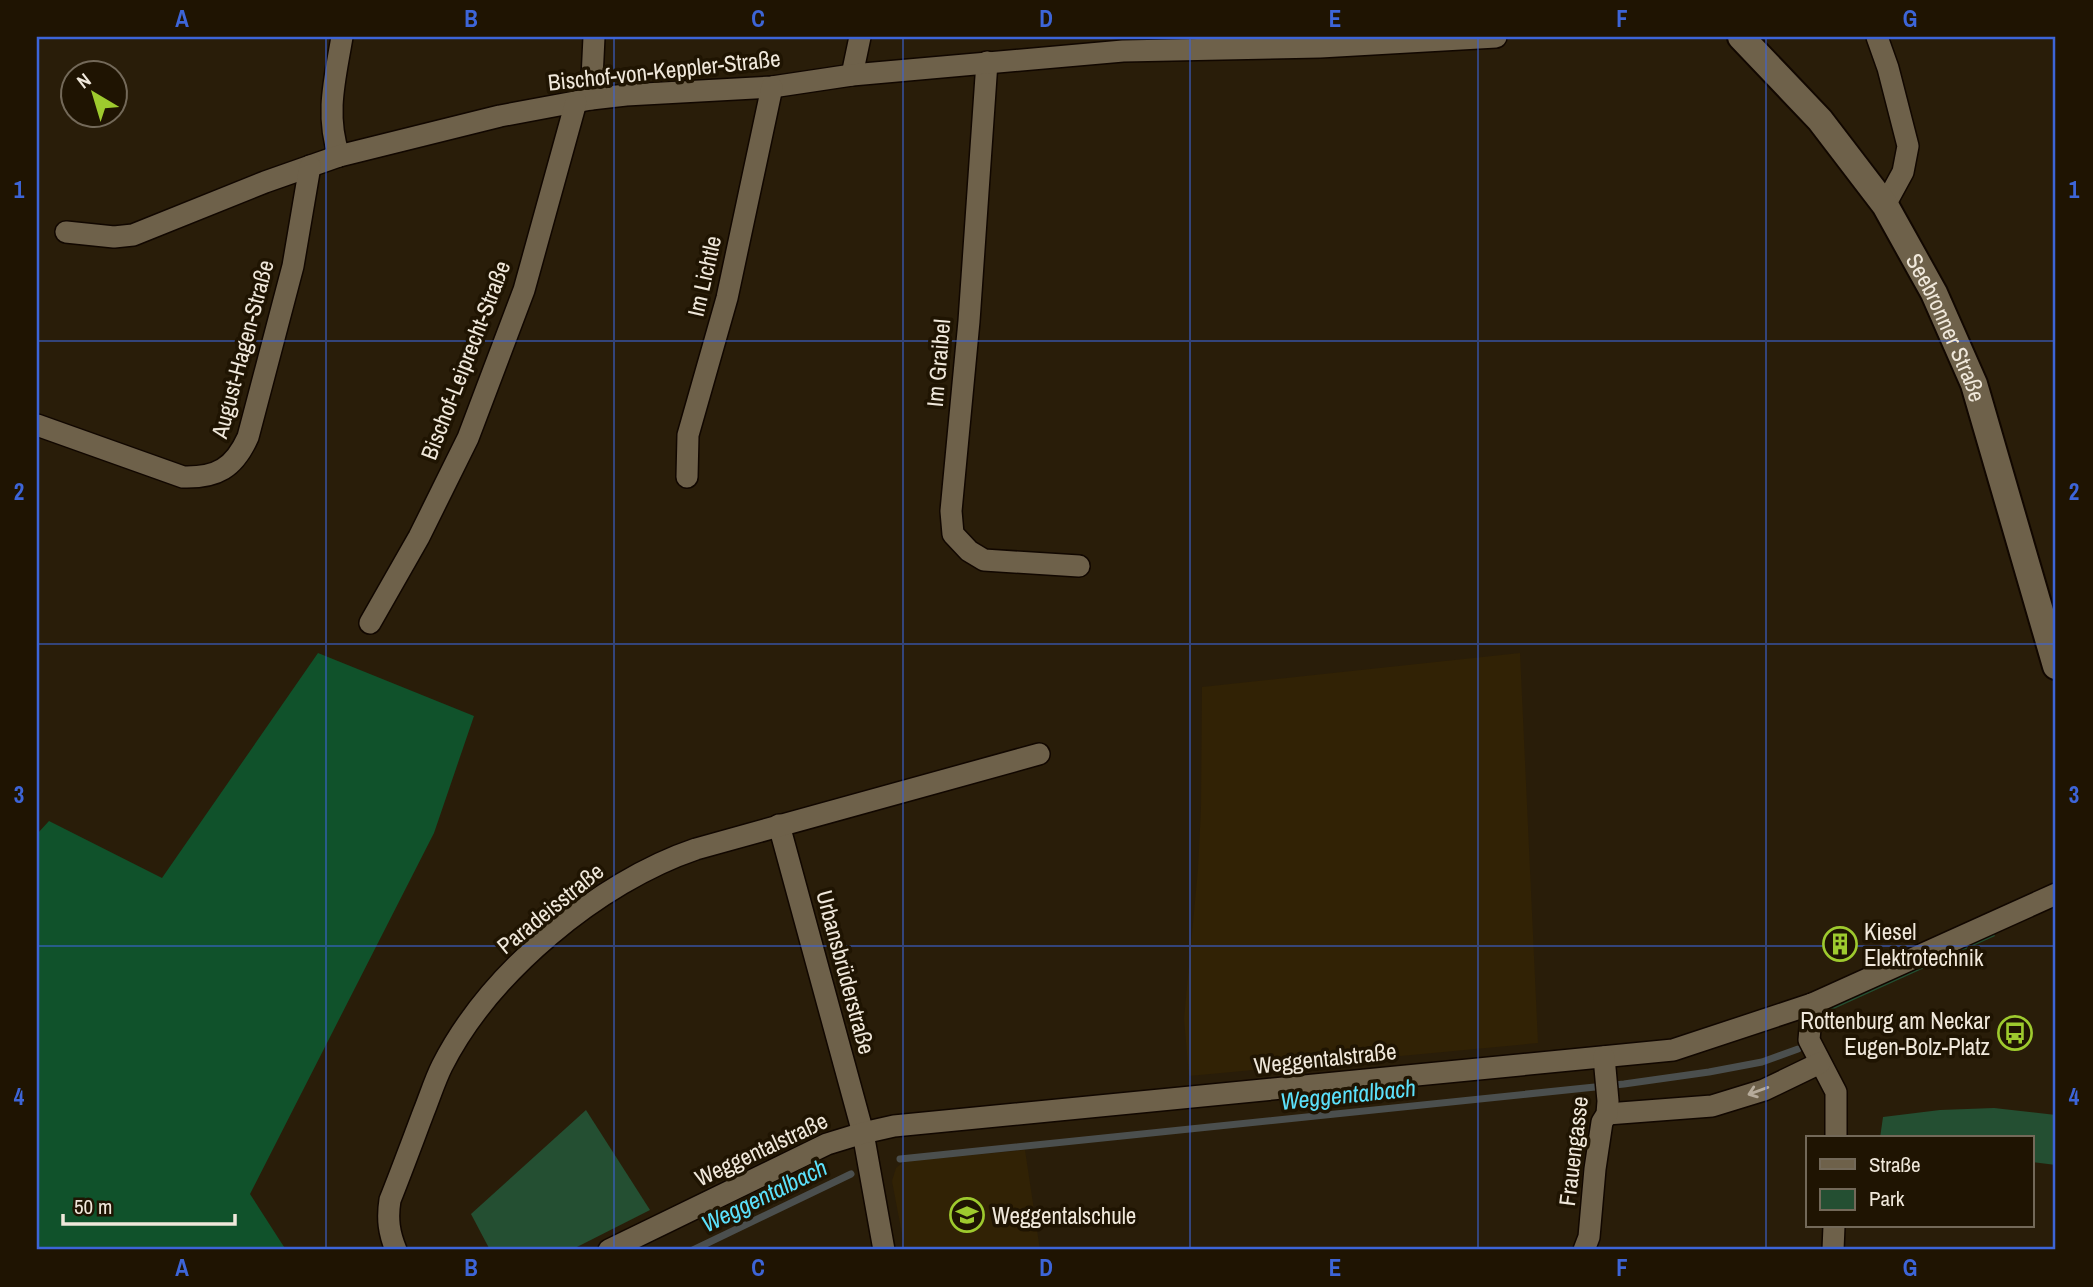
<svg xmlns="http://www.w3.org/2000/svg" width="2093" height="1287" font-family="'Archivo Narrow',sans-serif">
<style>
.built{fill:#312205}
.green{fill:#244f32}
.forest{fill:#10522b}
.lines{fill:none;stroke-linecap:round;stroke-linejoin:round}
.stream{stroke:#4b4f4e;stroke-width:7}
.minor-casing{stroke:#110700;stroke-width:24}
.tertiary-casing{stroke:#110700;stroke-width:30}
.minor{stroke:#6e614a;stroke-width:21}
.tertiary{stroke:#6e614a;stroke-width:26}
.oneway{stroke:#b6ab9a}
.grid{fill:none;stroke:#3d65d8;stroke-width:2;stroke-opacity:0.55}
.labels{text-anchor:middle;dominant-baseline:central;stroke-width:7;stroke-linejoin:round;paint-order:stroke}
.street-label{font-size:23px;fill:#f0e8db;stroke:#1f1402}
.poi-label{font-size:23px;fill:#f0e8db;stroke:#1f1402;text-anchor:start}
.water-label{font-size:24px;font-style:italic;fill:#5be1fc;stroke:#1f1402}
.neatline{fill:none;stroke:#3d65d8;stroke-width:2.5}
.grid-label{font-size:23px;text-anchor:middle;font-weight:bold;fill:#3d65d8}
</style>
<rect width="100%" height="100%" fill="#291d09"/>
<g class="built">
<path d="M 1520,653 L 1538,1043 L 1189,1076 L 1184,1019 L 1198,869 L 1201,808 L 1202,687 Z"/>
<path d="M 1025,1150 L 1040,1250 L 905,1250 L 892,1181 L 896,1168 L 902,1163 L 908,1161 Z"/>
</g>
<g class="green">
<path d="M 1992,931 L 1995,936 L 1827,1012 L 1825,1007 Z"/>
<path d="M 1994,1108 L 2056,1115 L 2056,1165 L 2032,1162 L 2032,1138 L 1880,1138 L 1883,1117 L 1940,1110 Z"/>
<path d="M 586,1110 L 650,1210 L 571,1250 L 490,1250 L 471,1214 Z"/>
</g>
<path class="forest" d="M 318,653 L 474,716 L 434,833 L 250,1194 L 286,1250 L 37,1250 L 37,834 L 49,821 L 162,878 Z"/>
<g class="lines">
<g class="stream">
<path d="M 900,1159 L 1624,1084 L 1709,1072 L 1762,1062 L 1798,1049"/>
<path d="M 693,1250 L 851,1174"/>
</g>
<g class="minor-casing">
<g id="minor">
<path d="M 1877,37 L 1888,68 L 1908,146 L 1903,172 L 1885,205"/>
<path d="M 987,62 L 969,321 L 951,511 L 953,534 L 969,551 L 984,560 L 1079,566"/>
<path d="M 852,75 L 860,37"/>
<path d="M 591,99 L 594,37"/>
<path d="M 339,156 C 325,114 335,79 342,37"/>
<path d="M 66,232 L 114,237 L 133,235 L 265,182 L 339,156 L 500,116 L 591,99 L 626,95 L 772,87 L 852,75 L 1123,51 L 1320,47 L 1496,37"/>
<path d="M 37,425 L 183,477 C 217,478 234,468 248,437 L 293,266 L 310,166"/>
<path d="M 687,477 L 688,435 L 727,298 L 772,87"/>
<path d="M 370,623 L 419,537 L 468,438 L 524,290 L 576,102"/>
<path d="M 779,825 L 863,1133 L 884,1250"/>
<path d="M 1812,1004 L 1809,1040 L 1836,1092 L 1836,1138"/>
<path d="M 1607,1114 L 1712,1106 L 1764,1090 L 1820,1063"/>
<path d="M 396,1250 C 389,1233 387,1219 390,1200 C 402,1170 413,1140 424,1111 C 430,1096 435,1080 442,1066 C 489,973 598,882 696,849 L 1039,754"/>
<path d="M 609,1250 L 827,1144 L 863,1133 L 894,1126 L 1673,1050 L 1812,1004 L 2056,894"/>
<path d="M 1584,1250 L 1589,1237 L 1595,1169 L 1602,1122 L 1607,1114 L 1608,1101 L 1604,1057"/>
<path d="M 1833,1250 L 1834,1226"/>
</g>
</g>
<g class="tertiary-casing">
<g id="tertiary">
<path id="s1" d="M 1741,37 L 1820,120 L 1885,205 L 1934,293 L 1974,384 L 2056,666"/>
</g>
</g>
<use href="#minor" class="minor"/>
<use href="#tertiary" class="tertiary"/>
</g>
<defs><path id="oneway-shaft" d="M-6 0H5M1.5-3L5.5 0L1.5 3" fill="none" stroke-width="1.6" stroke-linecap="round" stroke-linejoin="round" transform="scale(1.75)"/></defs>
<use class="oneway" href="#oneway-shaft" transform="translate(1758 1091) rotate(160)"/>
<path class="grid" d="M 326,37 L 326,1250M 614,37 L 614,1250M 903,37 L 903,1250M 1190,37 L 1190,1250M 1478,37 L 1478,1250M 1766,37 L 1766,1250M 37,341 L 2056,341M 37,644 L 2056,644M 37,946 L 2056,946"/>
<defs>
<g id="building-ring" transform="scale(1.75)"><circle r="9.5" fill="#1f1402" stroke="#9eca2e" stroke-width="1.5"/><path d="M-4-6H4V6H1V3H-1V6H-4ZM-2.5-4.3h1.7v1.8h-1.7ZM.8-4.3h1.7v1.8H.8ZM-2.5-1h1.7V.8h-1.7ZM.8-1h1.7V.8H.8Z" fill="#9eca2e"/></g>
<g id="bus-ring" transform="scale(1.75)"><circle r="9.5" fill="#1f1402" stroke="#9eca2e" stroke-width="1.5"/><path d="M-5-6H5V4H4V6H2V4H-2V6H-4V4H-5ZM-3.5-4V0h7V-4ZM-3.5 1.2v1.5H-2V1.2ZM2 1.2v1.5H3.5V1.2Z" fill="#9eca2e"/></g>
<g id="school-ring" transform="scale(1.75)"><circle r="9.5" fill="#1f1402" stroke="#9eca2e" stroke-width="1.5"/><path d="M0-5L7-2L0 1L-7-2ZM-4 1L0 2.5L4 1V4Q0 6-4 4Z" fill="#9eca2e"/></g>
</defs>
<g fill-rule="evenodd">
<use href="#building-ring" x="1840" y="944"/>
<use href="#bus-ring" x="2015" y="1033"/>
<use href="#school-ring" x="967" y="1215"/>
</g>
<g class="labels">
<g class="street-label">
<text transform="translate(664 70) rotate(-6)">Bischof-von-Keppler-Straße</text>
<text transform="translate(704 276) rotate(-77)">Im Lichtle</text>
<text stroke="none"><textPath href="#s1" startOffset="359">Seebronner Straße</textPath></text>
<text transform="translate(242 349) rotate(-75)">August-Hagen-Straße</text>
<text transform="translate(465 360) rotate(-69)">Bischof-Leiprecht-Straße</text>
<text transform="translate(938 363) rotate(-85)">Im Graibel</text>
<text transform="translate(550 908) rotate(-39)">Paradeisstraße</text>
<text transform="translate(846 972) rotate(75)">Urbansbrüderstraße</text>
<text transform="translate(1325 1058) rotate(-6)">Weggentalstraße</text>
<text transform="translate(761 1149) rotate(-25)">Weggentalstraße</text>
<text transform="translate(1573 1151) rotate(-83)">Frauengasse</text>
</g>
<g class="poi-label">
<text x="1864" y="931">Kiesel<tspan x="1864" dy="26">Elektrotechnik</tspan></text>
<text x="1990" y="1020" text-anchor="end">Rottenburg am Neckar<tspan x="1990" dy="26">Eugen-Bolz-Platz</tspan></text>
<text x="992" y="1215">Weggentalschule</text>
</g>
<g class="water-label">
<text transform="translate(1348 1094) rotate(-6)">Weggentalbach</text>
<text transform="translate(764 1195) rotate(-26)">Weggentalbach</text>
</g>
</g>
<rect width="2093" height="1287" fill="none" stroke="#1f1402" stroke-width="77"/>
<rect x="1806" y="1136" width="228" height="91" fill="#1f1402" stroke="#736959" stroke-width="2"/>
<rect x="1820" y="1159" width="35" height="10" fill="#6e614a" stroke="#736959" stroke-width="2"/>
<text x="1869" y="1172" font-size="21" fill="#f0e8db">Straße</text>
<rect x="1820" y="1189" width="35" height="21" fill="#244f32" stroke="#736959" stroke-width="2"/>
<text x="1869" y="1206" font-size="21" fill="#f0e8db">Park</text>
<g transform="translate(94 94) rotate(322)"><circle r="33" fill="#1f1402" stroke="#736959" stroke-width="2"/>
<path d="M0-5L12 26L0 18L-12 26Z" fill="#9eca2e"/>
<text y="-10" font-size="19" font-weight="bold" text-anchor="middle" fill="#f0e8db">N</text>
</g>
<path d="M63 1214v10h172v-10" fill="none" stroke="#f0e8db" stroke-width="3.5"/>
<text x="74" y="1214" font-size="21" fill="#f0e8db" stroke="#1f1402" stroke-width="5" paint-order="stroke">50 m</text>
<rect x="38" y="38" width="2016" height="1210" class="neatline"/>
<g class="grid-label">
<text x="182" y="27">A</text>
<text x="471" y="27">B</text>
<text x="758" y="27">C</text>
<text x="1046" y="27">D</text>
<text x="1335" y="27">E</text>
<text x="1622" y="27">F</text>
<text x="1910" y="27">G</text>
<text x="19" y="198">1</text>
<text x="2074" y="198">1</text>
<text x="19" y="500">2</text>
<text x="2074" y="500">2</text>
<text x="19" y="803">3</text>
<text x="2074" y="803">3</text>
<text x="19" y="1105">4</text>
<text x="2074" y="1105">4</text>
<text x="182" y="1276">A</text>
<text x="471" y="1276">B</text>
<text x="758" y="1276">C</text>
<text x="1046" y="1276">D</text>
<text x="1335" y="1276">E</text>
<text x="1622" y="1276">F</text>
<text x="1910" y="1276">G</text>
</g>
</svg>
